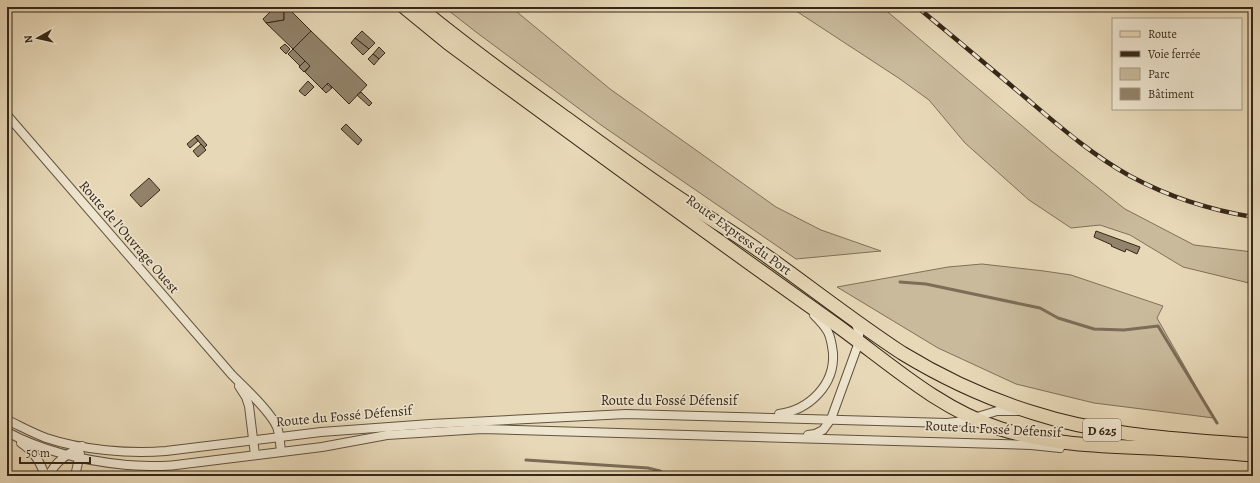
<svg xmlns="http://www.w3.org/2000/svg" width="1260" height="483" font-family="Alegreya,serif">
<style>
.green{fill:#c9ba9c;stroke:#80705a}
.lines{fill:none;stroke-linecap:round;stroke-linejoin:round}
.stream{stroke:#7c6d57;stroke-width:3}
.building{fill:#92836b;stroke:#362718}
.street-casing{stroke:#625340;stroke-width:10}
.primary-casing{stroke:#362718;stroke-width:15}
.street{stroke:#efe6d0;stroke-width:8}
.primary{stroke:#e7d8b7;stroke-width:13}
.rail-casing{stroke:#362718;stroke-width:4.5}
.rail{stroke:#efe6d0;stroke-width:3;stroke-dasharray:9;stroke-linecap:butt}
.labels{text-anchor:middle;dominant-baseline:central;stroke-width:3.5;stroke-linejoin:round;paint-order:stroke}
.shield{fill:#efe6d0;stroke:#6e604f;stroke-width:1}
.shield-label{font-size:13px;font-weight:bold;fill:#362718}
.street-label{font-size:14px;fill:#362718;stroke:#efe6d0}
</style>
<rect width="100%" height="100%" fill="#e7d8b7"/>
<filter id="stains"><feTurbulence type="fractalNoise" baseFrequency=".005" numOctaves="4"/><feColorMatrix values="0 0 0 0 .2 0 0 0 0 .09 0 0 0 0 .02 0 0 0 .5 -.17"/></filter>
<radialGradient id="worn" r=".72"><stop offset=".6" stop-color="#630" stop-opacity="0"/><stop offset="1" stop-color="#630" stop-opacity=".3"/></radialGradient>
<g class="green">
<path d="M 444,7 L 511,7 L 610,89 L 776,207 L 821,230 L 881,251 L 796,259 L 601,125 L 476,32 Z"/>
<path d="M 790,7 L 882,7 L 1053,152 L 1125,209 L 1194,245 L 1253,252 L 1253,284 L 1183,267 L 1130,235 L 1100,225 L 1071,228 L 1029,200 L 965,143 L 929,100 L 900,79 Z"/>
<path d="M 982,264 L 1044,271 L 1071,275 L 1163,306 L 1157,318 L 1214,418 L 1094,403 L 1016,384 L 938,348 L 837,287 L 948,267 Z"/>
</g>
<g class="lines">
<g class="stream">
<path d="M 900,282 L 926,284 L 1040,308 L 1058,318 L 1094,329 L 1124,330 L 1158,326 L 1217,423"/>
<path d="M 526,460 L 648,468 L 660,471 L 666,476"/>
<path d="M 797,476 L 801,474 L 824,476"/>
</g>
</g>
<g class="building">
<path d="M 275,7 L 284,7 L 284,20 L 266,23 L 263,19 Z"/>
<path d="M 284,7 L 287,7 L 311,31 L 293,49 L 266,23 L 284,20 Z"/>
<path d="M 311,31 L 367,85 L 349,104 L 328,83 L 322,89 L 305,72 L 310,66 L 293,49 Z"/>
<path d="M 362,31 L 375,43 L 369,49 L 355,38 Z"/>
<path d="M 355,38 L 369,49 L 363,55 L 351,43 Z"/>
<path d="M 285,44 L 290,49 L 286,54 L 280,48 Z"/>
<path d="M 379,47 L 385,53 L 379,59 L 373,54 Z"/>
<path d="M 293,49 L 305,61 L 300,66 L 288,54 Z"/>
<path d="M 373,54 L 379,59 L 374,65 L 368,59 Z"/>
<path d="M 305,61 L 310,66 L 304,72 L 299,67 Z"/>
<path d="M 308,81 L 314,87 L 305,96 L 299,91 Z"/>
<path d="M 327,84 L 332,88 L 326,93 L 322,89 Z"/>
<path d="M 361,92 L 372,103 L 369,106 L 357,95 Z"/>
<path d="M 346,124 L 362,140 L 358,145 L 341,129 Z"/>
<path d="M 198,135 L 207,145 L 204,148 L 195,137 Z"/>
<path d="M 195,137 L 198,141 L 190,148 L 187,144 Z"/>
<path d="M 201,144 L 206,150 L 198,157 L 193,151 Z"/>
<path d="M 149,178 L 160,190 L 141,207 L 130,195 Z"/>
<path d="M 1096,231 L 1140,247 L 1137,254 L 1126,249 L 1125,252 L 1111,246 L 1112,245 L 1094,237 Z"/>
<path d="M 1253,356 L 1253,392 L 1249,391 Z"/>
</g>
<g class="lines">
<g class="street-casing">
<g id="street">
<path d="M 7,115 L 232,375 C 245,388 270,411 277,427 C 280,435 280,444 281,452"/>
<path d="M 239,386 L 246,397 L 249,406 L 255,455"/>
<path d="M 779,414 C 809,410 835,385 833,353 C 832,345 831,338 828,332 C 824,325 819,320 814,315"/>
<path d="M 7,420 C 20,426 33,433 46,438 C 82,450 129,454 166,451 L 321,432 L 430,424 L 626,414 L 947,423 L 964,421 L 997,411 L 1017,411"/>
<path d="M 7,432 C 44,452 85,461 127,465 C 144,466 160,467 176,465 L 322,447 L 387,435 L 482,429 L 1031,445 L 1060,448"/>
<path d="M 808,435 L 815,434 L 823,430 L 831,419 L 859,342 L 859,332 L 855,322"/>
<path d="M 21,443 C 34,452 40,461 45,476"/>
<path d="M 49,476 C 55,461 68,454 82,446"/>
<path d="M 75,476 L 80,454"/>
</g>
</g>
<g class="primary-casing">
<g id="primary">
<path d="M 404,7 L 448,43 L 494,77 C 607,160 720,243 835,324 C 888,362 937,408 1001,429 C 1053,445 1099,446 1152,448 C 1186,450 1219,452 1253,455"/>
<path d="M 419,7 C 465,45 513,80 562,115 C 599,142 637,170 676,196 C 704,215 733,232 761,252 C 808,285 853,321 902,353 C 943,378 988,399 1034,413 C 1105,436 1179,439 1253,445"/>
</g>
</g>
<use href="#street" class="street"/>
<use href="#primary" class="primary"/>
<g class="rail-casing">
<path id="rail" d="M 917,7 C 954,37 990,68 1026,98 C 1059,126 1092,155 1130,176 C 1169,197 1210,210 1253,217"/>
</g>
<use href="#rail" class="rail"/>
</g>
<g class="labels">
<rect class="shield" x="1083" y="419" width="38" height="22" rx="3"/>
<g class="shield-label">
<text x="1102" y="430">D 625</text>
</g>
<g class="street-label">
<text transform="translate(739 235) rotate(36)">Route Express du Port</text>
<text transform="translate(129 237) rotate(49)">Route de l'Ouvrage Ouest</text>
<text x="669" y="400">Route du Fossé Défensif</text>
<text transform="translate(344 416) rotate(-5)">Route du Fossé Défensif</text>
<text transform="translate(993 429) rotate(3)">Route du Fossé Défensif</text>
</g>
</g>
<rect width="1260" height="483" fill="none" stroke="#e7d8b7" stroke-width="24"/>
<rect x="8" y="8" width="1244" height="467" fill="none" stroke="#362718" stroke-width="2"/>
<rect x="12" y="12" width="1236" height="459" fill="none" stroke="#362718"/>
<rect x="1112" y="18" width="130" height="92" fill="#efe6d0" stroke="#a59a86"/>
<rect x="1120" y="31" width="20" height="6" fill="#e7d8b7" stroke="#a59a86"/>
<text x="1148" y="38" font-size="12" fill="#362718">Route</text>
<rect x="1120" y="51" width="20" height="6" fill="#362718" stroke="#a59a86"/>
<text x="1148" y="58" font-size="12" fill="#362718">Voie ferrée</text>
<rect x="1120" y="68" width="20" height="12" fill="#c9ba9c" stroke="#a59a86"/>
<text x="1148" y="78" font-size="12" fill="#362718">Parc</text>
<rect x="1120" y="88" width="20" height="12" fill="#92836b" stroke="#a59a86"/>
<text x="1148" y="98" font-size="12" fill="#362718">Bâtiment</text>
<g transform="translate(38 38) rotate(262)" stroke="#efe6d0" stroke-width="3" paint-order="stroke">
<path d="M0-3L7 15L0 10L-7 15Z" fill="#362718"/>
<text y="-6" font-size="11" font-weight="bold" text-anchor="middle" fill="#362718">N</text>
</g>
<path d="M20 457v6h70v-6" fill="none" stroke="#362718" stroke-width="2"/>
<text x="26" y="457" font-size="12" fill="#362718" stroke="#efe6d0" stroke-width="3" paint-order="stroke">50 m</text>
<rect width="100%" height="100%" filter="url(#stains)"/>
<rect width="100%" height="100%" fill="url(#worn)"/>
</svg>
